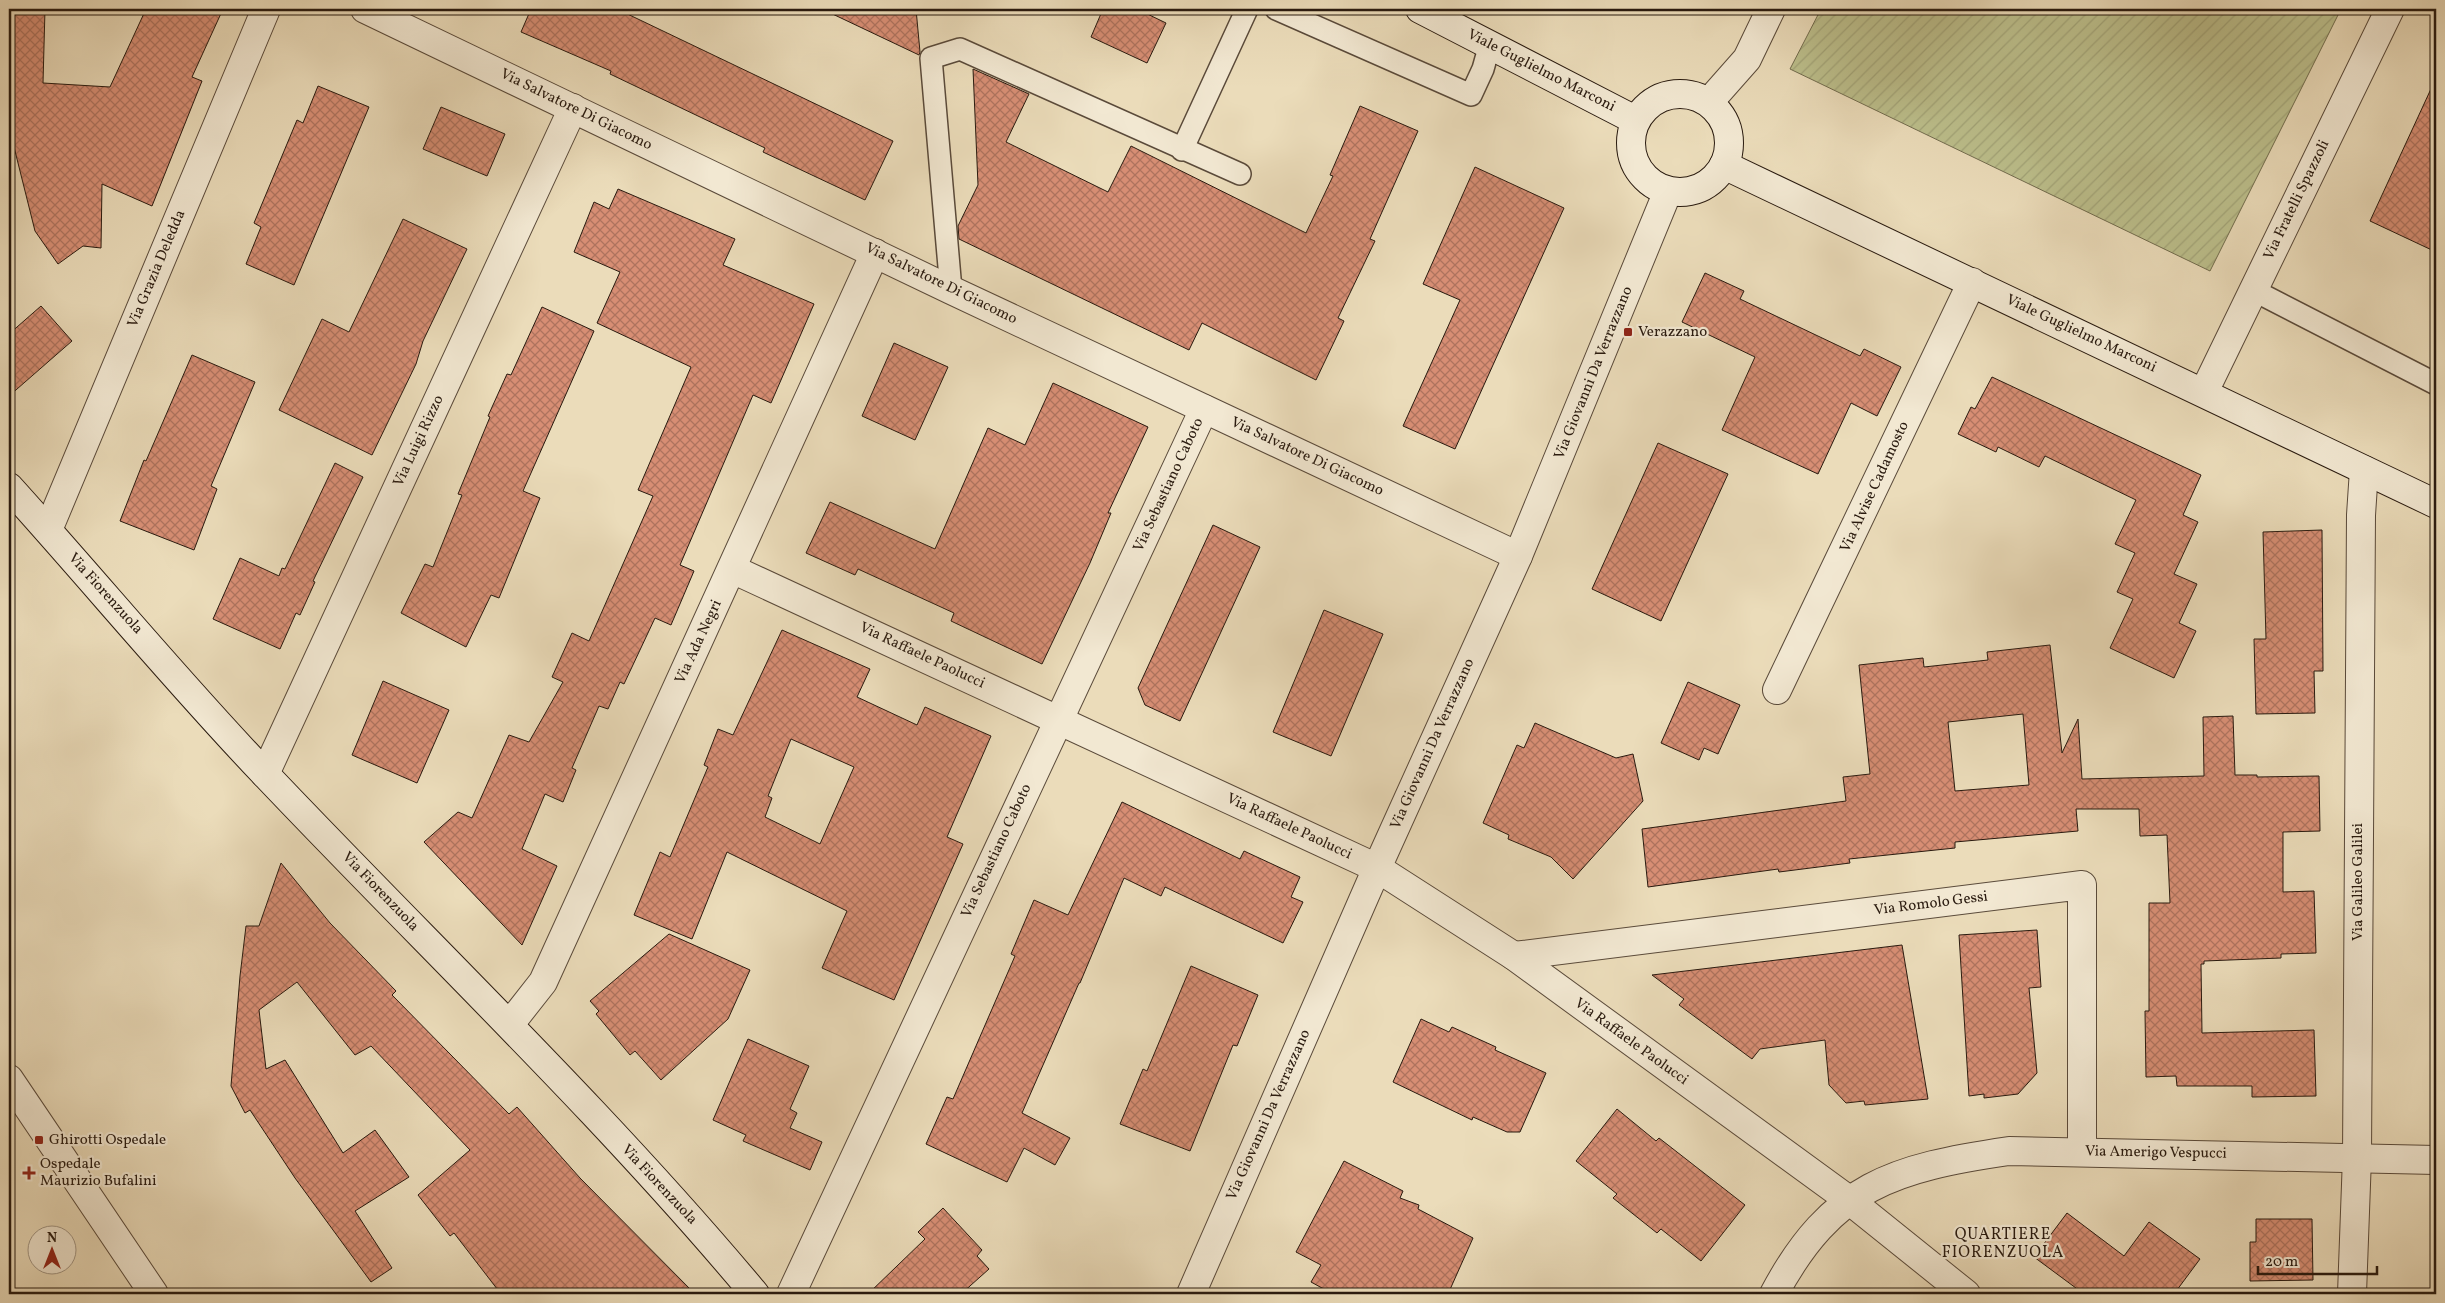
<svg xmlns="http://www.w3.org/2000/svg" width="2445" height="1303" font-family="Vollkorn,serif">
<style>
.garden{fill:url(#garden-furrows);stroke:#726c4e}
.building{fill:url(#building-cross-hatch);stroke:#291a0f;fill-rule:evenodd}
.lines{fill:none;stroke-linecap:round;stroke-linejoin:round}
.lane-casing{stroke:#5a4a3a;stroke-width:24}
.street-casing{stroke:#5a4a3a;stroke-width:30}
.secondary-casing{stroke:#291a0f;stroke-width:30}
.lane{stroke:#f2e8d2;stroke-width:21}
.street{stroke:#f2e8d2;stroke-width:28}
.secondary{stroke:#f2e8d2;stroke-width:28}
.poi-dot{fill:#8f2418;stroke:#f2e8d2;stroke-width:2}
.labels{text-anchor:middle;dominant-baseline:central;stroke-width:4.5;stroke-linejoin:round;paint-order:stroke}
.street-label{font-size:15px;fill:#291a0f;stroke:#f2e8d2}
.poi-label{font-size:15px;fill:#291a0f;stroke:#f2e8d2;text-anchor:start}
.neighbourhood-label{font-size:16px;letter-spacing:1px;fill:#291a0f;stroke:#f2e8d2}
</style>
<defs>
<pattern id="garden-furrows" width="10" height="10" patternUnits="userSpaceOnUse" patternTransform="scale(1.25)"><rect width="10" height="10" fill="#bcbf8c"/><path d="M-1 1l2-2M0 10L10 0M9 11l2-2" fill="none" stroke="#a2a478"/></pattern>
<pattern id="building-cross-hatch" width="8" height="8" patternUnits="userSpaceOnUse" patternTransform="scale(1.25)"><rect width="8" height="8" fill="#d78e74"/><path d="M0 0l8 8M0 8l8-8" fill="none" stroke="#ae735e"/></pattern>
</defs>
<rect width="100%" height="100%" fill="#ebdcba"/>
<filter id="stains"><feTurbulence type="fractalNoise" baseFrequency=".004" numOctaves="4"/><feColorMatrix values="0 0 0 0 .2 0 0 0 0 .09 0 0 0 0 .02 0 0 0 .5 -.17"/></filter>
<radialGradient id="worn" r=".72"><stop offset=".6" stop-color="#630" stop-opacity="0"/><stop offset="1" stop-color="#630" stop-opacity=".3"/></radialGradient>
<path class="garden" d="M 1821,9 L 2341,9 L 2210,271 L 1790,69 Z"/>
<g class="building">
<path d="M 9,9 L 45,9 L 43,83 L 110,87 L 146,9 L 223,9 L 192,77 L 202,81 L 152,206 L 102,184 L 101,248 L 83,246 L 58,264 L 35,231 L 9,127 Z"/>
<path d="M 531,9 L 617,9 L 893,141 L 865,200 L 763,152 L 765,148 L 610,74 L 611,71 L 521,32 Z"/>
<path d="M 822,9 L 916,9 L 920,52 L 919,55 Z"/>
<path d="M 1103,9 L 1137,9 L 1166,23 L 1147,63 L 1091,37 Z"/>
<path d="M 973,69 L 1029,94 L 1006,142 L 1108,192 L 1131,146 L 1306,233 L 1333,176 L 1330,175 L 1360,106 L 1418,131 L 1370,239 L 1375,241 L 1338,318 L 1344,321 L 1316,380 L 1202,323 L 1189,350 L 959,239 L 958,226 L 978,185 Z"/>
<path d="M 2436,78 L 2436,252 L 2370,221 Z"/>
<path d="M 318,86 L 369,107 L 294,285 L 246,264 L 261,227 L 254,223 L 297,120 L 303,123 Z"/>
<path d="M 441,107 L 505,134 L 487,176 L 423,149 Z"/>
<path d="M 1475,167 L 1564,208 L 1455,449 L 1403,426 L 1460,300 L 1423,284 Z"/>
<path d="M 618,189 L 735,239 L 723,265 L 814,304 L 771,403 L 753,395 L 680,565 L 694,571 L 671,625 L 655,618 L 624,684 L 620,682 L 608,709 L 599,706 L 572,768 L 576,770 L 563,802 L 545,794 L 522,849 L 557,866 L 522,945 L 424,842 L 458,812 L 472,818 L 509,735 L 529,742 L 563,682 L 552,677 L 572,633 L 589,641 L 653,496 L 638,490 L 691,367 L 597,323 L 620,272 L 574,252 L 594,202 L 609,209 Z"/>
<path d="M 403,219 L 467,249 L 423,341 L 416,364 L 372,455 L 279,410 L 322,319 L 349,332 Z"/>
<path d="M 1705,273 L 1744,291 L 1740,299 L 1860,356 L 1864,349 L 1901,367 L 1877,416 L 1851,403 L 1818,474 L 1722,430 L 1755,357 L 1682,322 Z"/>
<path d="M 41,306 L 72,341 L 9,396 L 9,334 Z"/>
<path d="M 542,307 L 594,331 L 523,491 L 540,498 L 499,598 L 491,595 L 466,647 L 401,613 L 425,564 L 433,567 L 462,495 L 458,494 L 490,417 L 488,416 L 507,374 L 511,375 Z"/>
<path d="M 894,343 L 948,367 L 915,440 L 862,416 Z"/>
<path d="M 192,355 L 255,382 L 211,486 L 217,489 L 194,550 L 120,521 L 144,460 L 146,461 Z"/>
<path d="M 1992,377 L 2201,475 L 2183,515 L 2198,522 L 2174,574 L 2197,584 L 2179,623 L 2196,631 L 2174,678 L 2110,648 L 2133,599 L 2117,592 L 2135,553 L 2115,544 L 2136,500 L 2045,456 L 2039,467 L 1998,447 L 1996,452 L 1958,434 L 1971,407 L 1975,409 Z"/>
<path d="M 1053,383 L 1148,427 L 1108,513 L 1111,513 L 1090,563 L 1042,664 L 951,621 L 954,613 L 858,569 L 855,575 L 806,553 L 830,502 L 935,549 L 988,428 L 1025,445 Z"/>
<path d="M 1658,443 L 1728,474 L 1661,621 L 1592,589 Z"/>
<path d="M 335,463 L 363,477 L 313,581 L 315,582 L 300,615 L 296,613 L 280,649 L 213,619 L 240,558 L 279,576 L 282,568 L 285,569 Z"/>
<path d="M 1213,525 L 1260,547 L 1180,721 L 1145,705 L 1138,688 Z"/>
<path d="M 2322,530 L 2323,671 L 2314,671 L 2315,713 L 2256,714 L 2254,639 L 2266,639 L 2263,532 Z"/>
<path d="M 1324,610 L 1383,634 L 1331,756 L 1273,732 Z"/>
<path d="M 782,630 L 870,669 L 857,697 L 917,725 L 925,707 L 991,736 L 947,837 L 963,844 L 894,1000 L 822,968 L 847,911 L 727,852 L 692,939 L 634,915 L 660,852 L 670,857 L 708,767 L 704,765 L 718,729 L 733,735 ZM 791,739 L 854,767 L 820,844 L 765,817 L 772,798 L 768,796 Z"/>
<path d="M 2050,645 L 2062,753 L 2078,719 L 2082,779 L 2204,776 L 2203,717 L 2233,716 L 2235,775 L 2257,775 L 2257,777 L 2319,776 L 2320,831 L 2283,832 L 2283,892 L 2314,891 L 2316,953 L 2281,954 L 2281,958 L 2204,961 L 2204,964 L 2201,964 L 2202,1033 L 2314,1030 L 2316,1096 L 2252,1097 L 2252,1086 L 2177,1086 L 2176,1076 L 2146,1077 L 2145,1011 L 2149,1011 L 2149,903 L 2170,903 L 2167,835 L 2140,836 L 2139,809 L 2076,809 L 2078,831 L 1955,842 L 1955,848 L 1849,859 L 1850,863 L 1779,872 L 1778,869 L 1648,887 L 1642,829 L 1846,801 L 1843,777 L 1870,774 L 1859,665 L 1923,658 L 1924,667 L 1988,660 L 1987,652 ZM 2023,714 L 2029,785 L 1955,791 L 1948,722 Z"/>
<path d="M 383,681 L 449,710 L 417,783 L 352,755 Z"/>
<path d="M 1688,682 L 1740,705 L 1718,754 L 1704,748 L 1699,760 L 1661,743 Z"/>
<path d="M 1535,723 L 1616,758 L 1633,754 L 1643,801 L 1573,879 L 1551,857 L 1508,839 L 1509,835 L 1483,823 L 1517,745 L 1524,748 Z"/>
<path d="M 1122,802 L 1240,859 L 1244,851 L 1300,877 L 1291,897 L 1303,902 L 1283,943 L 1165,887 L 1161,896 L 1124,878 L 1080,983 L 1079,983 L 1022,1113 L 1070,1138 L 1055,1165 L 1024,1148 L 1007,1182 L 926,1144 L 947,1097 L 953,1099 L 1015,956 L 1011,954 L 1034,900 L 1068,915 Z"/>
<path d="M 281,863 L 330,923 L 396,991 L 392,995 L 509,1114 L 517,1107 L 580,1178 L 695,1294 L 501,1294 L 454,1233 L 450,1236 L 418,1195 L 470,1150 L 371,1046 L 355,1055 L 297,982 L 259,1010 L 266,1069 L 285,1060 L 343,1153 L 375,1130 L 409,1177 L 355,1211 L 392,1268 L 371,1282 L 295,1178 L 250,1110 L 245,1113 L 231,1086 L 240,976 L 246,926 L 259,926 Z"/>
<path d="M 2037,930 L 2041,987 L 2029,988 L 2037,1073 L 2018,1094 L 1984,1098 L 1984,1094 L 1969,1096 L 1959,935 Z"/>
<path d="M 669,934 L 750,970 L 728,1019 L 661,1080 L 635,1051 L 630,1055 L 596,1014 L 599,1011 L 590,1001 Z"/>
<path d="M 1902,945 L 1928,1099 L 1865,1105 L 1864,1101 L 1846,1103 L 1829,1085 L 1825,1040 L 1760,1049 L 1752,1059 L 1679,1005 L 1684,999 L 1652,975 Z"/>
<path d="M 1191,966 L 1258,995 L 1237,1046 L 1233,1045 L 1190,1151 L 1120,1124 L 1143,1069 L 1147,1071 Z"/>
<path d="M 1421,1019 L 1449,1032 L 1452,1027 L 1496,1047 L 1495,1050 L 1546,1073 L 1520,1132 L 1507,1132 L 1473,1117 L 1472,1120 L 1393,1082 Z"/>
<path d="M 748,1039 L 809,1066 L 790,1109 L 797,1113 L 790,1128 L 822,1142 L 810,1170 L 743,1141 L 746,1135 L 713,1120 Z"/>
<path d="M 1617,1109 L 1656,1141 L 1659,1138 L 1745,1205 L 1701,1261 L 1661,1229 L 1657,1233 L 1613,1198 L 1617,1194 L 1576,1161 Z"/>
<path d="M 1344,1161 L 1403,1191 L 1400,1198 L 1419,1205 L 1418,1209 L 1473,1238 L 1448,1294 L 1333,1294 L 1311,1282 L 1321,1265 L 1296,1252 Z"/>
<path d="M 943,1208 L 982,1250 L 977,1256 L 989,1269 L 961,1294 L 868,1294 L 925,1239 L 918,1232 Z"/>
<path d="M 2067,1213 L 2124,1256 L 2149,1222 L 2200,1259 L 2174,1294 L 2084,1294 L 2034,1257 Z"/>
<path d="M 2256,1219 L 2312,1219 L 2313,1280 L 2250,1281 L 2250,1242 L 2256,1242 Z"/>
</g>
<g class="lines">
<g class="lane-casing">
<g id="lane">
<path d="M 1276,9 L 1471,95 L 1483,69 L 1490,44"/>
<path d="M 1182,150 L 1247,9"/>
<path d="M 951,290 L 931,58 L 960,49 L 1240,174"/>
<path d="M 2253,290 L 2436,384"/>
</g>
</g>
<g class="street-casing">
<g id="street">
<path d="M 365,9 L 951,290 L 1518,556"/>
<path d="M 1709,102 L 1747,59 L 1771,9"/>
<path d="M 2204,392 L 2390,9"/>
<path d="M 48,530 L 266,9"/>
<path d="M 732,569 L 1377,868 L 1514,956 L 1849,1200 L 1966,1294"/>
<path d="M 1777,690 L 1972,282"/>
<path d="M 265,774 L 573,108"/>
<path d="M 1514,956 L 2082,885 L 2082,1151"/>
<path d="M 510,1024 L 543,982 L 875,253"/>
<path d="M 9,1079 L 154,1294"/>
<path d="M 791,1294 L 1204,409"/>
<path d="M 1191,1294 L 1377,868 L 1518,556 L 1668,191"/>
<path d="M 1774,1294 C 1832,1185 1894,1168 2009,1151 L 2436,1160"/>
<path d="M 2352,1294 L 2357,1157 L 2361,515 L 2364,470"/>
</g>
</g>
<g class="secondary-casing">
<g id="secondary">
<path d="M 1420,9 L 1635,120"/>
<circle cx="1680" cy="143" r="49"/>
<path d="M 1724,165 L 2436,504"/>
<path d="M 9,487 C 95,582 177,682 266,775 C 430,948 602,1111 755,1294"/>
</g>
</g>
<use href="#lane" class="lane"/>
<use href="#street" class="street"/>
<use href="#secondary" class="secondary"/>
</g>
<g class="poi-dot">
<rect x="1623" y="327" width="10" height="10" rx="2.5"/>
<rect x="34" y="1135" width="10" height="10" rx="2.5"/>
<path d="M26.5 1165.5h5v5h5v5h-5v5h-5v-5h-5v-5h5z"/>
</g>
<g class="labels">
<g class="street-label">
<text transform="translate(1541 71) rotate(27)">Viale Guglielmo Marconi</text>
<text transform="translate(576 110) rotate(26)">Via Salvatore Di Giacomo</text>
<text transform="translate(2297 200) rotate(-64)">Via Fratelli Spazzoli</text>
<text transform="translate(157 269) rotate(-67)">Via Grazia Deledda</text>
<text transform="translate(941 284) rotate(26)">Via Salvatore Di Giacomo</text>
<text transform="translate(2081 334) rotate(25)">Viale Guglielmo Marconi</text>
<text transform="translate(1594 373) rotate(-68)">Via Giovanni Da Verrazzano</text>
<text transform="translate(419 441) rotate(-65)">Via Luigi Rizzo</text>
<text transform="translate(1307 457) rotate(25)">Via Salvatore Di Giacomo</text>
<text transform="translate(1169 485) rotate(-65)">Via Sebastiano Caboto</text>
<text transform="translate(1875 487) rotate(-65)">Via Alvise Cadamosto</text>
<text transform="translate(105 594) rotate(48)">Via Fiorenzuola</text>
<text transform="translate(699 642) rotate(-65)">Via Ada Negri</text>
<text transform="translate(922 656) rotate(25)">Via Raffaele Paolucci</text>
<text transform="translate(1433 744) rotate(-66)">Via Giovanni Da Verrazzano</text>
<text transform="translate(1289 827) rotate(25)">Via Raffaele Paolucci</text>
<text transform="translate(997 851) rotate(-65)">Via Sebastiano Caboto</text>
<text transform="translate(2358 882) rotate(-90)">Via Galileo Galilei</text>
<text transform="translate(380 892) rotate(46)">Via Fiorenzuola</text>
<text transform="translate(1931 904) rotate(-7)">Via Romolo Gessi</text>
<text transform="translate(1631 1042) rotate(36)">Via Raffaele Paolucci</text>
<text transform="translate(1269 1115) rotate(-66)">Via Giovanni Da Verrazzano</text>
<text transform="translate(2156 1153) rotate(1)">Via Amerigo Vespucci</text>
<text transform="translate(659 1185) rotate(47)">Via Fiorenzuola</text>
</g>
<g class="poi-label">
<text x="1638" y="332">Verazzano</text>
<text x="49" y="1140">Ghirotti Ospedale</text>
<text x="40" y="1164">Ospedale<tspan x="40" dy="17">Maurizio Bufalini</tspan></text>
</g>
<g class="neighbourhood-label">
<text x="2003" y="1235">QUARTIERE<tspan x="2003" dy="18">FIORENZUOLA</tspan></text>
</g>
</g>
<rect width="2445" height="1303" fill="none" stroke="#ebdcba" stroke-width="30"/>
<rect x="10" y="10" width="2425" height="1283" fill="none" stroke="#291a0f" stroke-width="2.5"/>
<rect x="15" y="15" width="2415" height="1273" fill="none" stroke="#291a0f"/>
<g transform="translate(52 1250)"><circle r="24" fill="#f2e8d2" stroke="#a29684"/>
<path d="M0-4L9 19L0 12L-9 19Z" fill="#8f2418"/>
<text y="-8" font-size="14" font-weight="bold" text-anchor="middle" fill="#291a0f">N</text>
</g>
<path d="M2258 1266v8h119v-8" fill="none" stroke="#291a0f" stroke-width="2.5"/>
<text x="2265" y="1266" font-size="15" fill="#291a0f" stroke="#f2e8d2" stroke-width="4" paint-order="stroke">20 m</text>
<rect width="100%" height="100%" filter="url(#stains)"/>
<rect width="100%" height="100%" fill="url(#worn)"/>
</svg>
